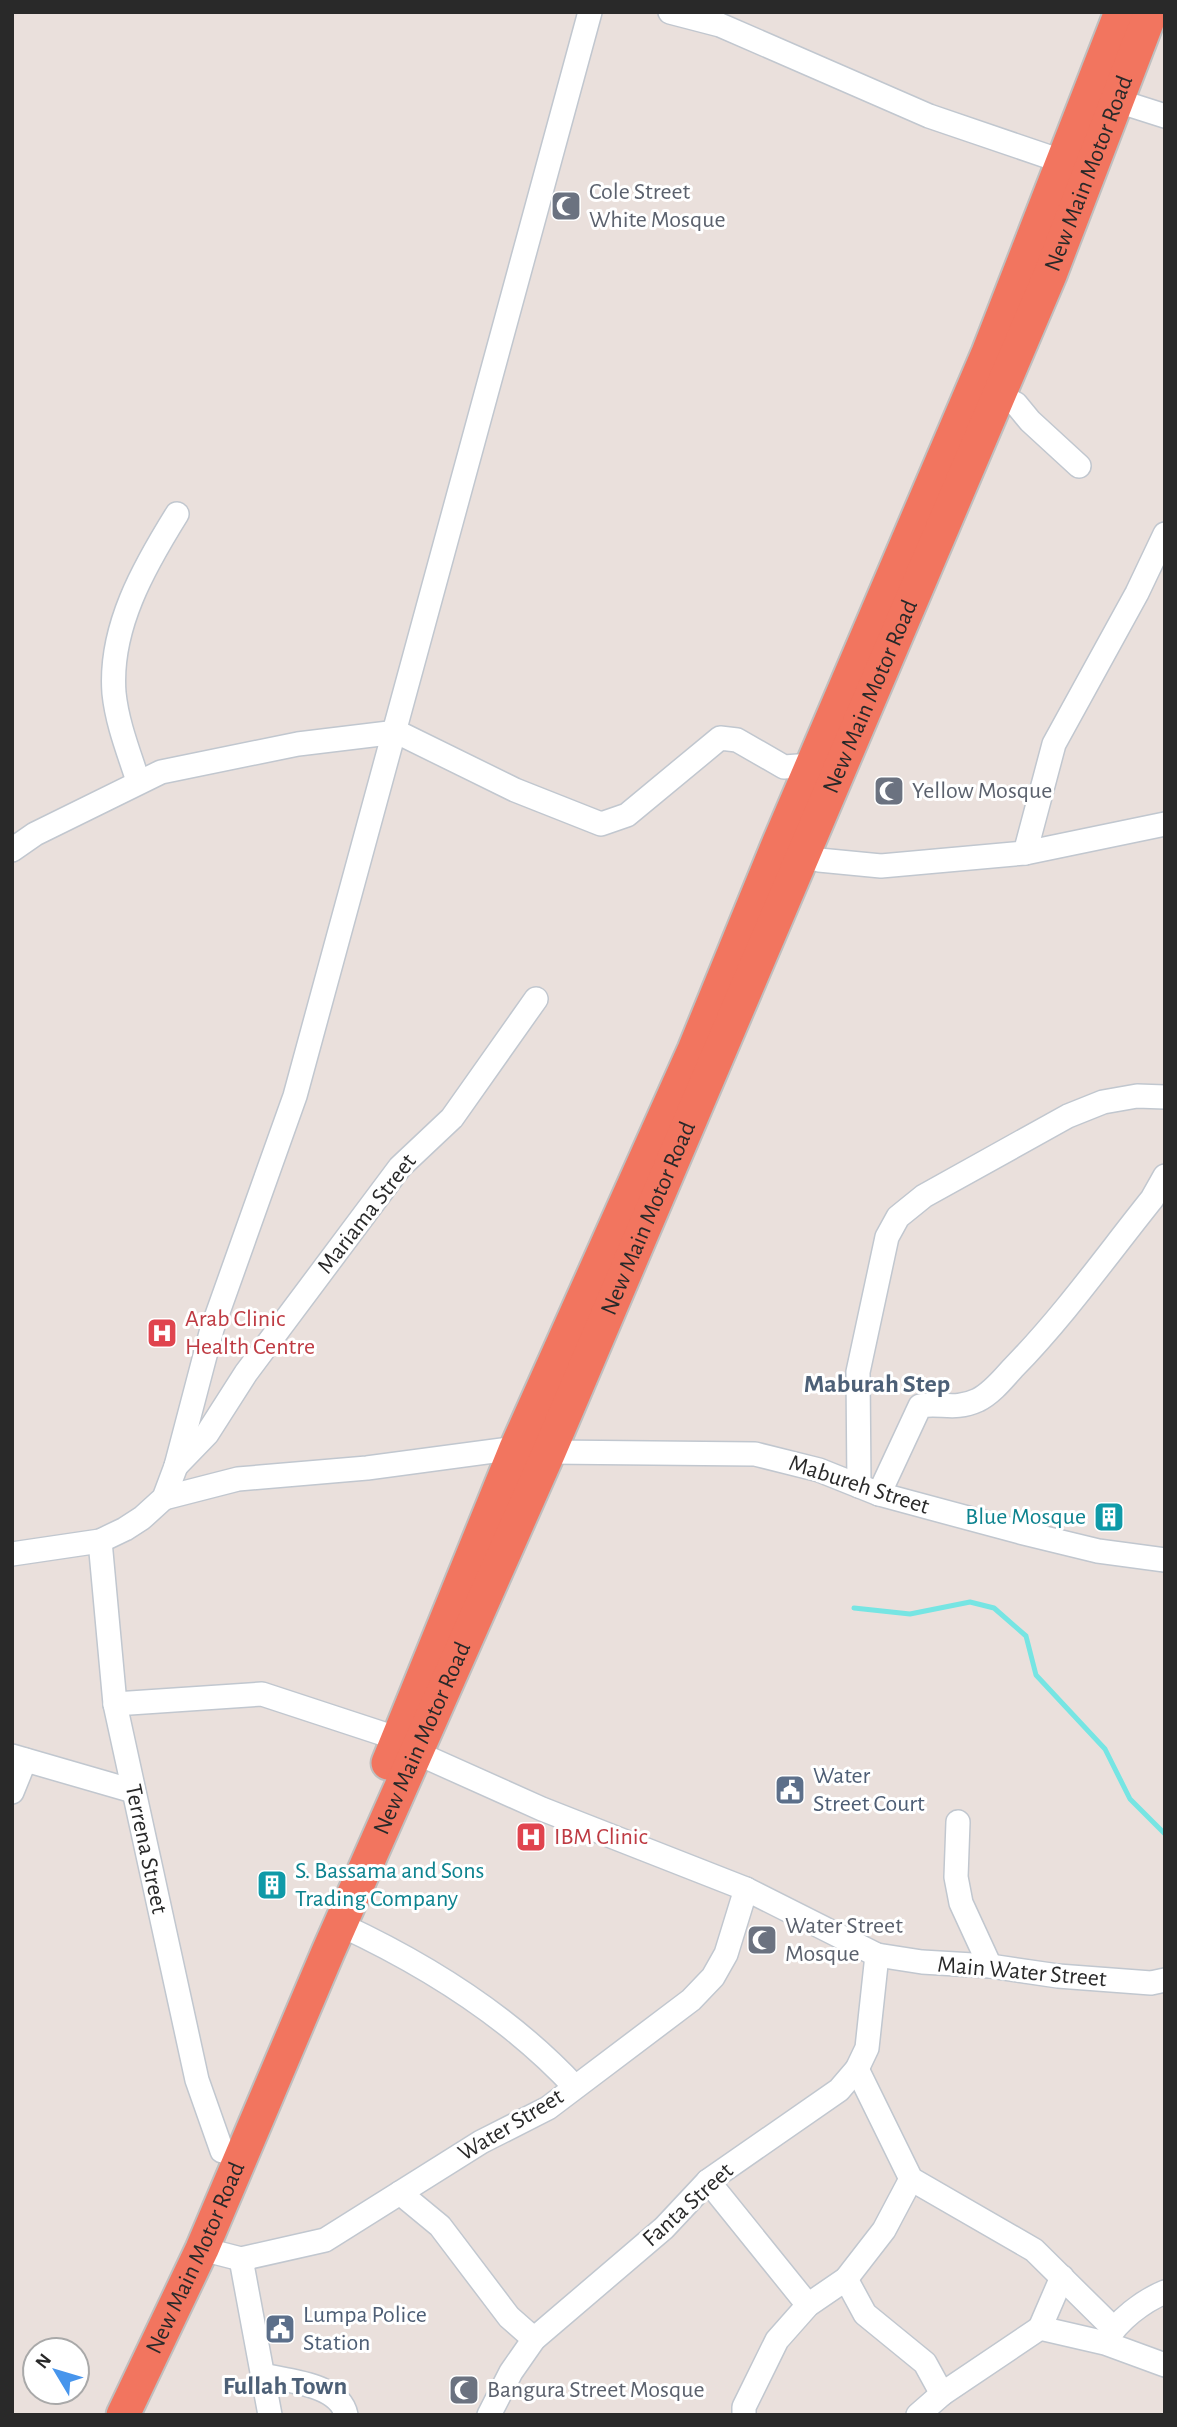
<svg xmlns="http://www.w3.org/2000/svg" width="1177" height="2427" font-family="'Alegreya Sans',sans-serif">
<style>
.lines{fill:none;stroke-linecap:round;stroke-linejoin:round}
.stream{stroke:#76e5e3;stroke-width:5}
.minor-casing{stroke:#c1c7cf;stroke-width:26}
.highway-casing{stroke:#bfbfbf;stroke-width:37}
.minor{stroke:#fff;stroke-width:23}
.highway{stroke:#f2755f;stroke-width:33}
.labels{text-anchor:middle;dominant-baseline:central;stroke-width:6;stroke-linejoin:round;paint-order:stroke}
.street-label{font-size:24px;fill:#292929;stroke:#fff}
.worship-label{font-size:24px;fill:#5b616d;stroke:#fff;text-anchor:start}
.health-label{font-size:24px;fill:#be3a42;stroke:#fff;text-anchor:start}
.culture-label{font-size:24px;fill:#0d838f;stroke:#fff;text-anchor:end}
.service-label{font-size:24px;fill:#4e5e75;stroke:#fff;text-anchor:start}
.neighbourhood-label{font-size:26px;font-weight:bold;fill:#4d6077;stroke:#fff}
</style>
<rect width="100%" height="100%" fill="#eae0dc"/>
<g class="lines">
<path class="stream" d="M 854,1608 L 910,1614 L 970,1602 L 994,1608 L 1026,1636 L 1036,1675 L 1105,1749 L 1130,1799 L 1165,1834"/>
<g class="minor-casing">
<g id="minor">
<path d="M 670,12 L 720,25 L 929,116 L 1064,162"/>
<path d="M 1118,101 L 1165,116"/>
<path d="M 999,395 L 1016,404 L 1030,421 L 1079,466"/>
<path d="M 138,781 C 129,753 117,723 114,693 C 109,628 144,567 177,514"/>
<path d="M 12,850 L 35,834 L 161,772 L 298,744 L 397,732 L 515,790 L 601,824 L 627,815 L 720,738 L 737,740 L 784,767 L 812,765"/>
<path d="M 790,852 L 819,860 L 881,866 L 1025,853 L 1165,824"/>
<path d="M 1025,853 L 1054,744 L 1137,593 L 1165,534"/>
<path d="M 549,1452 L 755,1454 L 819,1470 L 879,1494 L 1020,1532 L 1098,1551 L 1165,1560"/>
<path d="M 176,1466 L 207,1434 L 246,1373 L 400,1167 L 452,1118 L 536,999"/>
<path d="M 859,1486 L 858,1372 L 887,1237 L 898,1217 L 924,1196 L 1068,1116 L 1103,1102 L 1137,1096 L 1165,1097"/>
<path d="M 879,1494 L 920,1406 C 941,1402 954,1411 978,1400 C 992,1393 1003,1379 1013,1368 C 1064,1316 1107,1255 1152,1199 L 1165,1176"/>
<path d="M 164,1498 L 238,1479 L 367,1468 L 516,1448"/>
<path d="M 100,1541 L 115,1704 L 197,2080 L 222,2151"/>
<path d="M 12,1554 L 100,1541 L 125,1529 L 142,1518 L 164,1498 L 176,1466 L 212,1329 L 295,1096 L 590,12"/>
<path d="M 115,1704 L 262,1694 L 399,1739"/>
<path d="M 417,1753 L 542,1809 L 746,1889 L 877,1955 L 922,1962 L 990,1966 L 1058,1976 L 1151,1983 L 1165,1980"/>
<path d="M 12,1756 L 133,1791"/>
<path d="M 12,1792 L 25,1760"/>
<path d="M 958,1822 L 956,1877 L 961,1903 L 990,1966"/>
<path d="M 341,1925 C 427,1965 510,2017 575,2087"/>
<path d="M 857,2069 L 911,2179 L 1034,2250 L 1113,2328"/>
<path d="M 708,2181 L 808,2305"/>
<path d="M 400,2193 L 440,2226 L 509,2317 L 534,2339"/>
<path d="M 202,2249 L 241,2259 L 325,2240 L 481,2142 L 548,2108 L 691,2000 L 713,1977 L 726,1954 L 746,1889"/>
<path d="M 241,2259 L 270,2415"/>
<path d="M 846,2279 L 865,2314 L 925,2363 L 942,2394"/>
<path d="M 1040,2328 L 1062,2277"/>
<path d="M 1106,2341 C 1118,2320 1143,2301 1165,2292"/>
<path d="M 262,2375 C 287,2381 340,2384 346,2415"/>
<path d="M 489,2415 L 511,2372 L 534,2339 L 664,2228 L 708,2181 L 839,2090 L 857,2069 L 867,2048 L 877,1955"/>
<path d="M 744,2415 L 744,2407 L 777,2340 L 808,2305 L 846,2279 L 884,2230 L 911,2179"/>
<path d="M 918,2415 L 942,2394 L 1040,2328 L 1105,2343 L 1165,2365"/>
</g>
</g>
<g class="highway-casing">
<g id="highway">
<path d="M 388,1763 L 516,1448 L 694,1050 L 777,847 L 988,353 L 1121,12"/>
<path id="s1" d="M 123,2415 L 202,2249 L 328,1952 L 549,1452 L 1050,275 L 1151,12"/>
</g>
</g>
<use href="#minor" class="minor"/>
<use href="#highway" class="highway"/>
</g>
<defs>
<g id="mosque-square" transform="scale(1.575)"><rect x="-9" y="-9" width="18" height="18" rx="4" fill="#6b7280" stroke="#fff"/><path d="M3.5-4.9A6 6 0 1 0 3.5 4.9A5 5 0 1 1 3.5-4.9Z" fill="#fff"/></g>
<g id="hospital-square" transform="scale(1.575)"><rect x="-9" y="-9" width="18" height="18" rx="4" fill="#e0444e" stroke="#fff"/><path d="M-5-5h3v3.5h4V-5h3V5h-3V1.5h-4V5h-3Z" fill="#fff"/></g>
<g id="building-square" transform="scale(1.575)"><rect x="-9" y="-9" width="18" height="18" rx="4" fill="#0f9aa8" stroke="#fff"/><path d="M-4-6H4V6H1V3H-1V6H-4ZM-2.5-4.3h1.7v1.8h-1.7ZM.8-4.3h1.7v1.8H.8ZM-2.5-1h1.7V.8h-1.7ZM.8-1h1.7V.8H.8Z" fill="#fff"/></g>
<g id="civic-square" transform="scale(1.575)"><rect x="-9" y="-9" width="18" height="18" rx="4" fill="#5c6f8a" stroke="#fff"/><path d="M-.6-6.5H3V-4.5H.6V-3L4-1V1h2V6H-6V1h2V-1L-.6-3ZM-1.2 2.5V6h2.4V2.5Z" fill="#fff"/></g>
</defs>
<g fill-rule="evenodd">
<use href="#mosque-square" x="566" y="206"/>
<use href="#mosque-square" x="889" y="791"/>
<use href="#hospital-square" x="162" y="1333"/>
<use href="#building-square" x="1109" y="1517"/>
<use href="#civic-square" x="790" y="1790"/>
<use href="#hospital-square" x="531" y="1837"/>
<use href="#building-square" x="272" y="1885"/>
<use href="#mosque-square" x="762" y="1940"/>
<use href="#civic-square" x="280" y="2329"/>
<use href="#mosque-square" x="464" y="2390"/>
</g>
<g class="labels">
<g class="street-label">
<text stroke="none"><textPath href="#s1" startOffset="2441">New Main Motor Road</textPath></text>
<text stroke="none"><textPath href="#s1" startOffset="1874">New Main Motor Road</textPath></text>
<text transform="translate(367 1214) rotate(-52)">Mariama Street</text>
<text stroke="none"><textPath href="#s1" startOffset="1307">New Main Motor Road</textPath></text>
<text transform="translate(859 1485) rotate(18)">Mabureh Street</text>
<text stroke="none"><textPath href="#s1" startOffset="740">New Main Motor Road</textPath></text>
<text transform="translate(146 1849) rotate(78)">Terrena Street</text>
<text transform="translate(1022 1972) rotate(5)">Main Water Street</text>
<text transform="translate(511 2125) rotate(-31)">Water Street</text>
<text transform="translate(688 2205) rotate(-42)">Fanta Street</text>
<text stroke="none"><textPath href="#s1" startOffset="173">New Main Motor Road</textPath></text>
</g>
<g class="worship-label">
<text x="589" y="192">Cole Street<tspan x="589" dy="28">White Mosque</tspan></text>
<text x="912" y="791">Yellow Mosque</text>
<text x="785" y="1926">Water Street<tspan x="785" dy="28">Mosque</tspan></text>
<text x="487" y="2390">Bangura Street Mosque</text>
</g>
<g class="health-label">
<text x="185" y="1319">Arab Clinic<tspan x="185" dy="28">Health Centre</tspan></text>
<text x="554" y="1837">IBM Clinic</text>
</g>
<g class="culture-label">
<text x="1086" y="1517">Blue Mosque</text>
<text x="295" y="1871" text-anchor="start">S. Bassama and Sons<tspan x="295" dy="28">Trading Company</tspan></text>
</g>
<g class="service-label">
<text x="813" y="1776">Water<tspan x="813" dy="28">Street Court</tspan></text>
<text x="303" y="2315">Lumpa Police<tspan x="303" dy="28">Station</tspan></text>
</g>
<g class="neighbourhood-label">
<text x="877" y="1384">Maburah Step</text>
<text x="285" y="2386">Fullah Town</text>
</g>
</g>
<rect width="1177" height="2427" fill="none" stroke="#292929" stroke-width="28"/>
<g transform="translate(56 2371) rotate(308)"><circle r="33" fill="#ffffff" stroke="#a9a9a9" stroke-width="2"/>
<path d="M0-5L12 26L0 18L-12 26Z" fill="#4795ec"/>
<text y="-10" font-size="19" font-weight="bold" text-anchor="middle" fill="#292929">N</text>
</g>
</svg>
